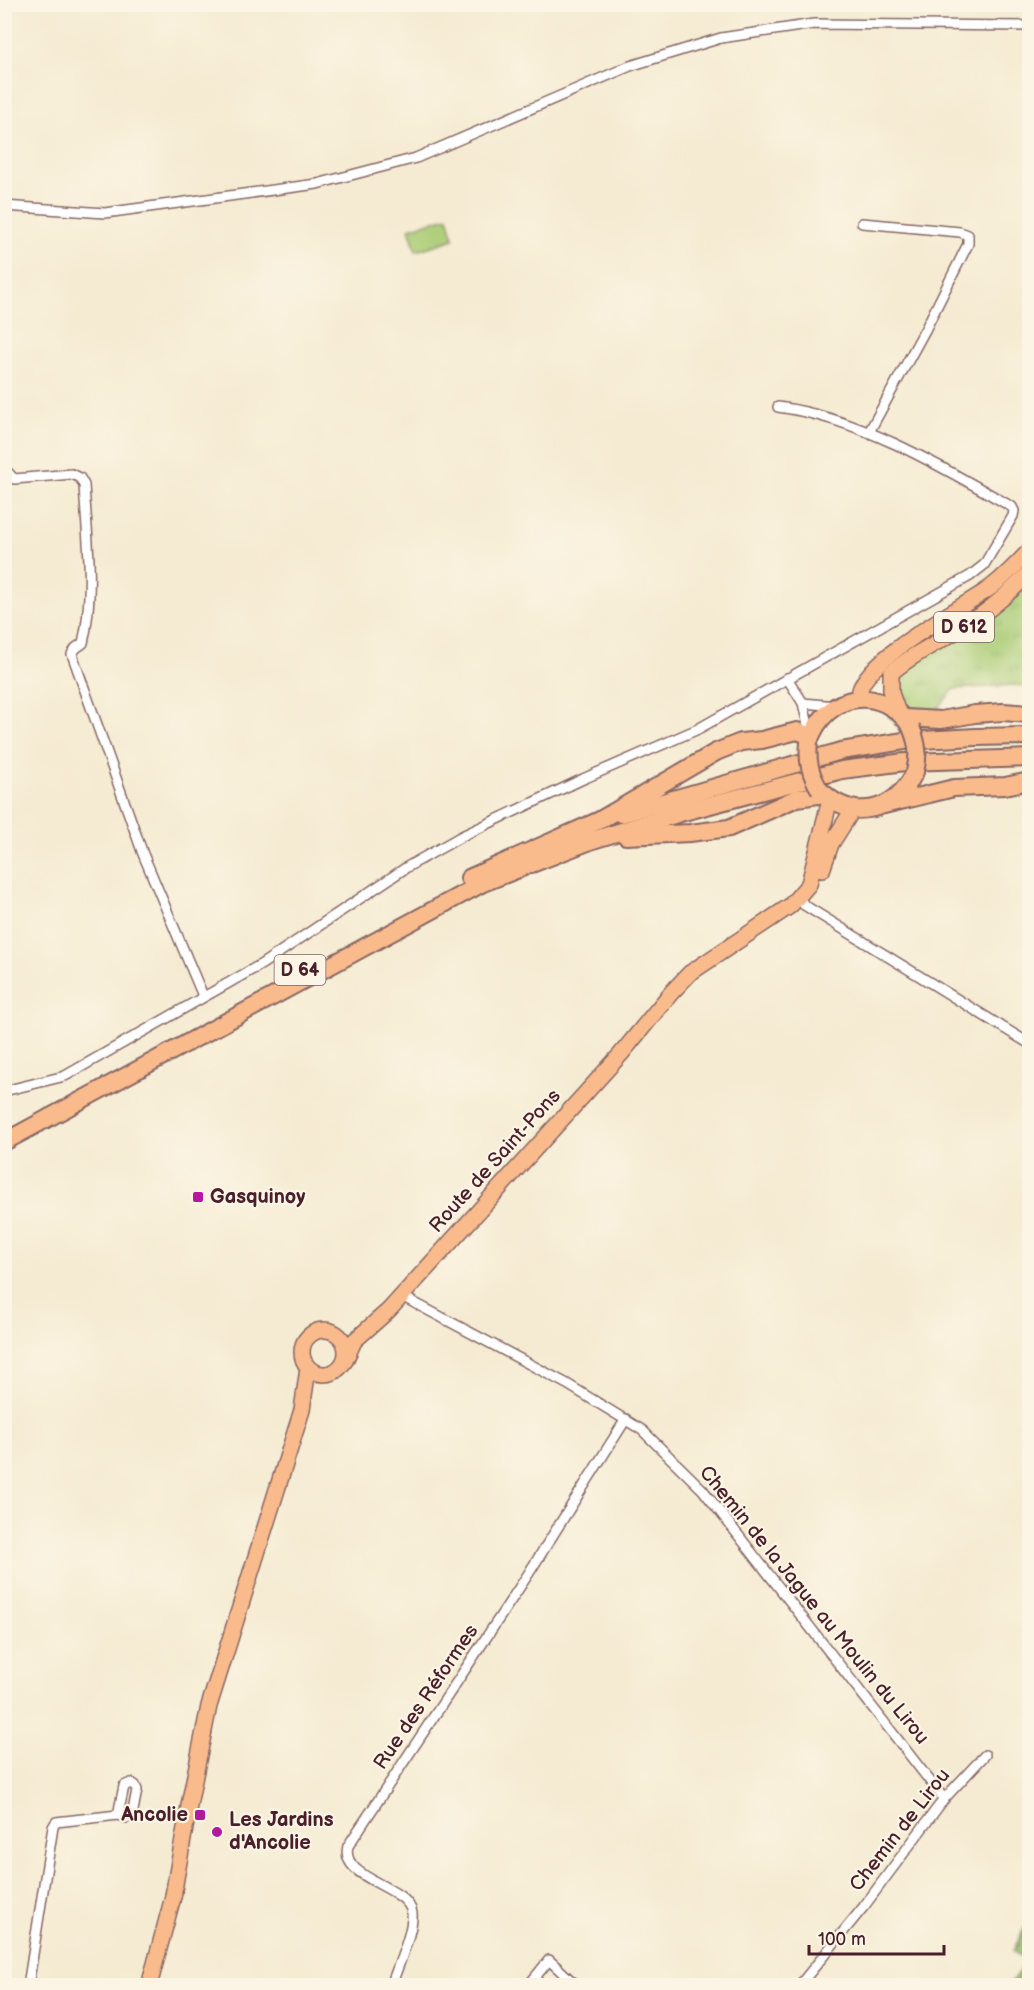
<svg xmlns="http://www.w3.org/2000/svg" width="1034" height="1990" font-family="'Balsamiq Sans',sans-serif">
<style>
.grass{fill:url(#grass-tufts);stroke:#7a7650;stroke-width:1.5}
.forest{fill:url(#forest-firs);stroke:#686848;stroke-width:1.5}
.green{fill:#a9cc74;stroke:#7a7650;stroke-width:1.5}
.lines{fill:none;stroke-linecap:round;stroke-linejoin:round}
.minor-casing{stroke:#866665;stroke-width:12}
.primary-casing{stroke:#866665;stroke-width:18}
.trunk-casing{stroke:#866665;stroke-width:20}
.minor{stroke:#fff;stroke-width:9}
.primary{stroke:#fabb8c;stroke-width:15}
.trunk{stroke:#fabb8c;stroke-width:16}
.trunk-bridge-casing{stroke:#866665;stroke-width:20;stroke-linecap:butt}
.trunk-bridge{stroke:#fabb8c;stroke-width:16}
.poi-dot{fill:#b5179e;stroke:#fcf5e5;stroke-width:2}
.labels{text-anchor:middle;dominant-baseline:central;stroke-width:4.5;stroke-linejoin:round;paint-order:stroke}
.shield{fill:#fcf5e5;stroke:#7f5f63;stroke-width:1.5}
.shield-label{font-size:18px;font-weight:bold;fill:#4a1f2b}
.street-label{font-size:20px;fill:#4a1f2b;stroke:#fcf5e5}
.poi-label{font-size:20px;font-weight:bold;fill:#4a1f2b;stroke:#fcf5e5;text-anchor:start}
</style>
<defs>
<pattern id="grass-tufts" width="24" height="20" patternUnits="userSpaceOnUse" patternTransform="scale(1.5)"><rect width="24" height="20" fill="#a9cc74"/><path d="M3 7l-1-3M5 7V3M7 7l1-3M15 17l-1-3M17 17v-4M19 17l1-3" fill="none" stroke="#93af65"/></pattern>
<pattern id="forest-firs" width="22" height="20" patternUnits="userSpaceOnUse" patternTransform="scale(1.5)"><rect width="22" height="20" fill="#86b066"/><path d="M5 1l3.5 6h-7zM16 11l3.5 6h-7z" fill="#708f54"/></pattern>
</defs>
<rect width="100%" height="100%" fill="#fcf5e5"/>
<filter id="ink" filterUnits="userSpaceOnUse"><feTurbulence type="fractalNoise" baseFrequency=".0167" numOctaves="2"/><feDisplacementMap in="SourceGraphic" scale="12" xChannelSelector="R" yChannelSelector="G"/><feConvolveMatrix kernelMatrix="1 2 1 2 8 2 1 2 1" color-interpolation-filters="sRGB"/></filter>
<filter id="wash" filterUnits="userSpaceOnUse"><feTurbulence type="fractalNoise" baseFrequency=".008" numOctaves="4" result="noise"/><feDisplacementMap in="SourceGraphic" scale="24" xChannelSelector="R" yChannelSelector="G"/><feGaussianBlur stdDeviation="1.35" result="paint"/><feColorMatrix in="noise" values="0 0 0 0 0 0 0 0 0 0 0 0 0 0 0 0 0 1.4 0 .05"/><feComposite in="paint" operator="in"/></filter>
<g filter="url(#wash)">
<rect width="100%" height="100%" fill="#f5ebd2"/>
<path class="grass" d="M 1029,576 L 1029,686 L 1012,685 L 954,689 L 916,735 L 897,726 L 886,712 L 896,674 Z"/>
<path class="forest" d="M 1029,1919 L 1029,1985 L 1009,1985 L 1026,1962 L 1013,1951 Z"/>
<path class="green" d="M 448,217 L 454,239 L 416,251 L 409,228 Z"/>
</g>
<g filter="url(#ink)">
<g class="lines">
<g class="minor-casing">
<g id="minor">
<path d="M 4,206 L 105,213 L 317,184 L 416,158 L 630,66 L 721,38 L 814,24 L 1030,26"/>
<path d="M 862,223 L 960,232 L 968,235 L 968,244 L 925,330 L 869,432"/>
<path d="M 4,468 L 14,479 L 72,474 L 80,478 L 84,485 C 87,537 95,591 83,643 L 76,648 L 72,654 L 143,854 L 203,996"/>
<path d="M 787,678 L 803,703 L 808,725 L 814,728"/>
<path d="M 803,703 L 836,706"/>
<path d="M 798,896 L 804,905 L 1030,1044"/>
<path d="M 4,1091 L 65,1076 L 262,964 L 407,867 L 462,836 L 583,779 L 698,729 L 970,576 L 984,565 L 1013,516 L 1014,511 L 1012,507 C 941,466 860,418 778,407"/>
<path d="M 402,1294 L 409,1300 L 567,1384 L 642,1430 L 703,1490 L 944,1799"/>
<path d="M 28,1986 L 53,1827 L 56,1822 L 118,1815 L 126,1818 L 132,1816 L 137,1790 L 135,1785 L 131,1783 L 124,1786 L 118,1815"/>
<path d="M 391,1986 C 397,1968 414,1930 412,1913 C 408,1885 339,1880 348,1846 L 527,1576 L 626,1419"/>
<path d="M 528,1986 L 549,1960 L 577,1986"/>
<path d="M 799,1986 L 865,1905 L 944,1799 L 985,1755"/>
</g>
</g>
<g class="primary-casing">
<g id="primary">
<path d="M 859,699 C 854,663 963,608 990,588 C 1004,577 1018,563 1030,550"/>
<path d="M 897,710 L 891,693 L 891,673 C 911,655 935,644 958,630 C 984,615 1009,594 1030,572"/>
<path d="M 822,870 L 831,844 L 852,811 L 866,810"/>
<circle cx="324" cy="1352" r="22"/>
<path d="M 345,1361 L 354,1341 L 389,1310 L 621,1054 L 671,993 L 690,973 L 790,906 L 809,884 L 830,799"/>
<path d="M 172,1901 L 190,1800 L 209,1706 L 302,1410 L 308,1368"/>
<path d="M 149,1986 L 174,1893"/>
</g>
</g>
<g class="trunk-casing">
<g id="trunk">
<path d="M 905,718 L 941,720 L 975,714 L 1003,712 L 1030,714"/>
<path d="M 809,742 C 826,692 881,683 911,727"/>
<path d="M 820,790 C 854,822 894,813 915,772"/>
<path d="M 884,805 L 954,788 L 1005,786 L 1030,781"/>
<path d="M 621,814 L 841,751 L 904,741 L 976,737 L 1030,736"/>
<path d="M 626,836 L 690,833 L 729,828 L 797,798 L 825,794"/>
<path d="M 469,878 L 600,820 L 716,752 L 741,742 L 762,740 L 797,731 L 811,736"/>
<path d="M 4,1142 L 483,883 L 593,840 L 680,813 L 842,770 L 905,762 L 1030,758"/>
</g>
</g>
<use href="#minor" class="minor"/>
<use href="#primary" class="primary"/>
<use href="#trunk" class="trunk"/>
<g class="trunk-bridge-casing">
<g id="trunk-bridge">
<path d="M 911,727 C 918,744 919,755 915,772"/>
<path d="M 809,742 C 807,761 810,774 820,790"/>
</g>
</g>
<use href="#trunk-bridge" class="trunk-bridge"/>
</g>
</g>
<g class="poi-dot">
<rect x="192" y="1191" width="12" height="12" rx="3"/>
<rect x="194" y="1809" width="12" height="12" rx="3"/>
<circle cx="217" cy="1832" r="6"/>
</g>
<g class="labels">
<g class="shield">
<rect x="934" y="612" width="60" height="30" rx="4.5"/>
<rect x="274.5" y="955" width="51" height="30" rx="4.5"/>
</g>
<g class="shield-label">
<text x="964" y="627">D 612</text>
<text x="300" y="970">D 64</text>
</g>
<g class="street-label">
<text transform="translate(495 1161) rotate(-48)">Route de Saint-Pons</text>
<text transform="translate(814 1605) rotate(51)">Chemin de la Jague au Moulin du Lirou</text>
<text transform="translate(426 1697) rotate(-56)">Rue des Réformes</text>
<text transform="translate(900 1830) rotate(-52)">Chemin de Lirou</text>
</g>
<g class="poi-label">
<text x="210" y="1197">Gasquinoy</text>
<text x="188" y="1815" text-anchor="end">Ancolie</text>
<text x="229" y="1820">Les Jardins<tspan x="229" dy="23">d'Ancolie</tspan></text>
</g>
</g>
<rect width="1034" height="1990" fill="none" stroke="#fcf5e5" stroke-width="24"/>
<path d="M809 1945v9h135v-9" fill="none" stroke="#4a1f2b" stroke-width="3"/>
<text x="818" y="1945" font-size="18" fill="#4a1f2b" stroke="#fcf5e5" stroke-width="4.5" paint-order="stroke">100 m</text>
</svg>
